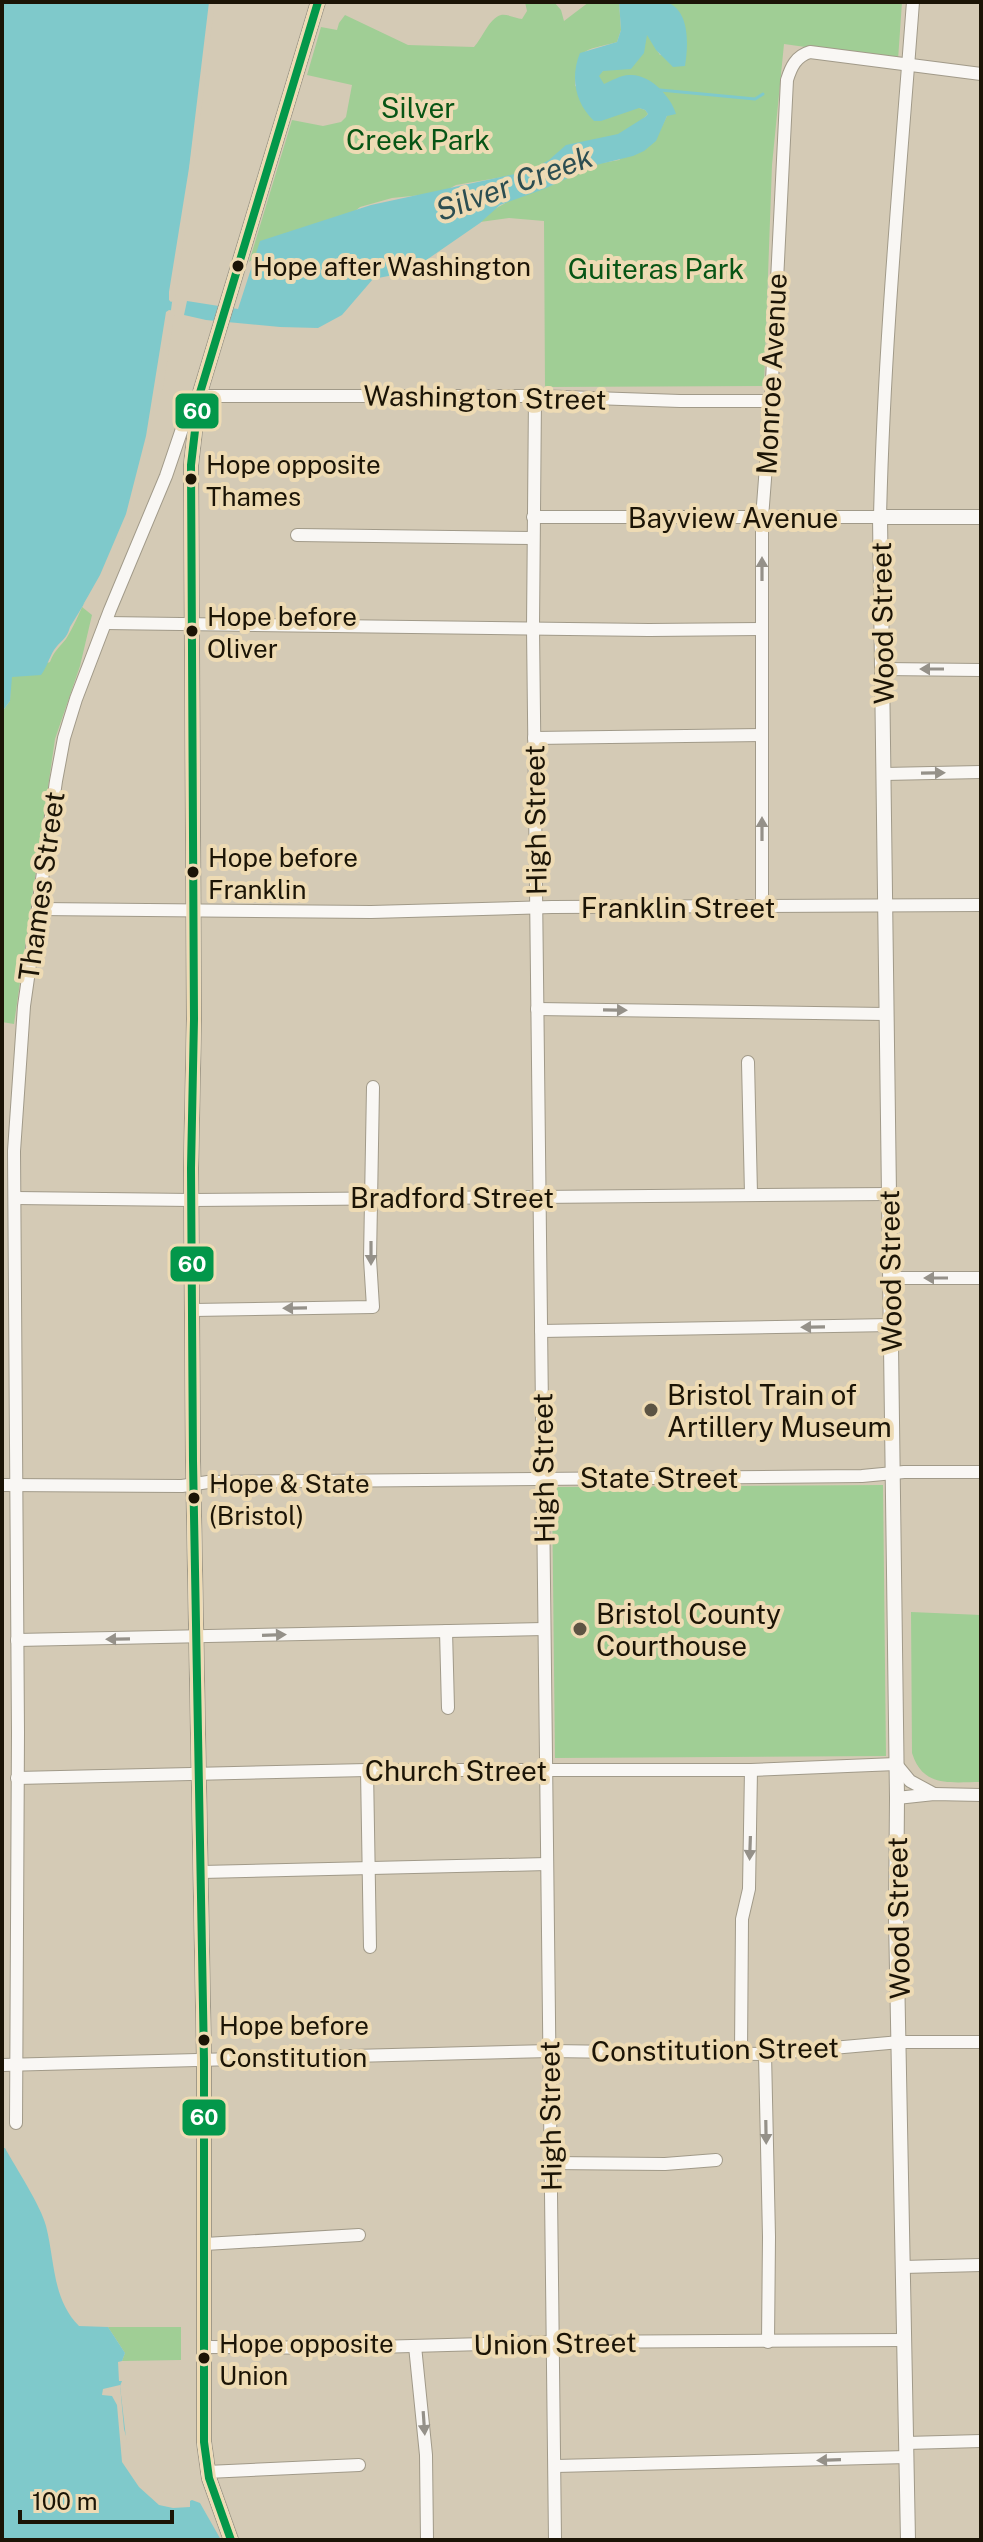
<svg xmlns="http://www.w3.org/2000/svg" width="983" height="2542" font-family="'Public Sans',sans-serif">
<style>
.green{fill:#a0ce95}
.water{fill:#7fc9cb}
.pier{fill:#d4cab5}
.lines{fill:none;stroke-linecap:round;stroke-linejoin:round}
.stream{stroke:#7fc9cb;stroke-width:3}
.minor-casing{stroke:#a19a89;stroke-width:14}
.major-casing{stroke:#a19a89;stroke-width:16}
.minor{stroke:#f9f7f4;stroke-width:12}
.major{stroke:#f9f7f4;stroke-width:14}
.bus-1-casing{stroke:#eedbb4;stroke-width:14}
.bus-1{stroke:#03974a;stroke-width:8}
.oneway{fill:#959189}
.bus-dot{fill:#1b1406;stroke:#eedbb4;stroke-width:3}
.poi-dot{fill:#5c5443;stroke:#eedbb4;stroke-width:3}
.labels{text-anchor:middle;dominant-baseline:central;stroke-width:8;stroke-linejoin:round;paint-order:stroke}
.bus-label{font-size:26px;fill:#1b1406;stroke:#eedbb4;text-anchor:start}
.park-label{font-size:28px;fill:#075515;stroke:#eedbb4}
.street-label{font-size:28px;fill:#1b1406;stroke:#eedbb4}
.poi-label{font-size:28px;fill:#1b1406;stroke:#eedbb4;text-anchor:start}
.water-label{font-size:30px;font-style:italic;fill:#2c4e51;stroke:#eedbb4}
.line-badge{stroke:#eedbb4;stroke-width:3}
.badge-label{font-size:22px;text-anchor:middle;font-weight:bold;fill:#fff}
</style>
<rect width="100%" height="100%" fill="#d4cab5"/>
<g class="green">
<path d="M 525,2 L 554,2 L 561,10 L 564,21 L 589,2 L 619,2 L 621,30 L 617,42 C 581,52 578,46 575,86 L 645,110 L 648,114 L 634,128 L 544,170 L 456,185 L 441,193 L 392,198 L 360,207 L 348,217 L 279,240 L 249,262 L 292,120 L 323,126 L 341,122 L 346,117 L 352,85 L 307,75 L 321,27 L 337,30 L 339,23 L 345,15 L 408,45 L 474,47 C 482,39 489,18 501,15 C 507,14 516,18 522,19 L 527,11 Z"/>
<path d="M 666,2 L 902,2 L 898,60 L 784,44 L 772,165 L 764,386 L 545,387 L 544,221 L 509,218 L 480,222 L 493,210 L 509,201 L 596,164 L 619,160 L 660,130 L 667,116 L 601,85 L 597,74 L 603,71 L 647,34 L 660,55 L 666,53 L 671,6 Z"/>
<path d="M 82,607 L 92,615 L 80,666 L 55,739 L 14,1024 L 2,1022 L 2,712 L 10,701 L 11,676 L 50,662 C 54,651 59,648 66,639 C 71,631 78,617 82,607 Z"/>
<path d="M 883,1485 L 886,1756 L 555,1758 L 552,1487 Z"/>
<path d="M 911,1612 L 981,1615 L 981,1782 C 950,1782 923,1788 912,1753 Z"/>
<path d="M 108,2327 L 181,2327 L 181,2360 L 122,2361 L 125,2353 Z"/>
</g>
<g class="water">
<path d="M 2,2 L 211,2 L 161,387 L 128,521 L 104,571 L 70,627 C 67,639 60,641 54,650 C 49,658 47,667 41,675 L 12,677 L 10,701 L 2,712 Z"/>
<path d="M 619,2 C 631,2 655,0 666,2 C 691,10 688,47 685,66 L 673,67 L 656,50 L 647,35 L 644,53 L 631,69 L 603,71 L 599,76 L 604,84 C 611,81 621,75 629,75 C 649,73 671,96 676,114 L 667,116 L 656,141 L 644,151 L 633,156 L 596,165 L 544,189 L 500,205 L 480,223 L 409,272 L 373,279 L 342,315 L 318,328 L 280,327 L 206,320 L 184,315 L 187,301 L 238,309 L 260,241 L 371,205 L 529,171 L 549,160 L 566,145 L 618,134 L 645,117 L 648,114 L 645,110 L 639,108 L 601,121 L 594,121 C 575,103 570,77 580,53 L 617,42 L 621,30 Z"/>
<path d="M 2,2148 L 5,2148 C 16,2168 41,2206 46,2226 C 55,2261 52,2299 79,2326 L 108,2327 L 125,2353 L 122,2361 L 118,2362 L 119,2381 L 122,2381 L 120,2386 L 128,2455 L 158,2494 L 186,2503 L 192,2500 L 200,2503 L 221,2540 L 2,2540 Z"/>
</g>
<g class="pier">
<path d="M 209,2 L 215,2 L 195,160 L 175,300 L 171,302 L 169,300 L 169,292 L 189,168 Z"/>
<path d="M 169,310 L 175,311 L 162,394 L 134,506 L 120,545 L 95,594 L 83,605 L 100,575 L 126,514 L 146,436 L 166,312 Z"/>
<path d="M 120,2385 L 124,2429 L 130,2450 L 143,2471 L 160,2491 L 190,2500 L 190,2507 L 173,2508 L 159,2505 L 139,2487 L 122,2462 L 117,2405 L 112,2396 L 102,2395 L 103,2389 Z"/>
</g>
<g class="lines">
<path class="stream" d="M 660,90 L 755,99 L 763,94"/>
<g class="minor-casing">
<g id="minor">
<path d="M 535,396 L 533,628 L 555,2540"/>
<path d="M 533,517 L 880,517 C 884,345 900,174 913,2"/>
<path d="M 297,535 L 532,538"/>
<path d="M 105,623 L 649,630 L 761,629"/>
<path d="M 882,669 L 981,670"/>
<path d="M 534,738 L 762,735"/>
<path d="M 884,774 L 981,772"/>
<path d="M 762,907 L 762,518 L 771,401 L 787,80 C 791,67 796,56 810,52 L 981,74"/>
<path d="M 38,909 L 371,912 L 552,907 L 981,905"/>
<path d="M 537,1009 L 885,1014"/>
<path d="M 748,1062 L 751,1194"/>
<path d="M 15,1198 L 192,1200 L 888,1194"/>
<path d="M 890,1278 L 981,1278"/>
<path d="M 193,1310 L 373,1307 L 370,1259 L 373,1087"/>
<path d="M 541,1331 L 891,1325"/>
<path d="M 2,1485 L 182,1486 L 208,1482 L 862,1476 L 904,1472 L 981,1472"/>
<path d="M 446,1631 L 448,1708"/>
<path d="M 17,1640 L 544,1629"/>
<path d="M 367,1770 L 370,1947"/>
<path d="M 17,1778 L 367,1770 L 751,1770 L 896,1764 L 910,1781 L 934,1794"/>
<path d="M 897,1798 L 934,1794 L 981,1795"/>
<path d="M 202,1872 L 547,1864"/>
<path d="M 741,2054 L 742,1919 L 749,1889 L 751,1770"/>
<path d="M 765,2054 L 769,2237 L 768,2342"/>
<path d="M 2,2065 L 550,2051 L 765,2054 L 900,2042 L 981,2042"/>
<path d="M 16,2123 L 18,1732 L 14,1151 L 24,1006 L 56,781 L 64,738 L 76,699 L 110,610 L 166,476 L 186,417 L 199,396 L 535,396 L 680,401 L 771,401"/>
<path d="M 550,2163 L 665,2164 L 716,2160"/>
<path d="M 205,2244 L 359,2235"/>
<path d="M 903,2267 L 981,2265"/>
<path d="M 415,2346 L 426,2455 L 427,2540"/>
<path d="M 206,2347 L 340,2348 L 553,2342 L 904,2340"/>
<path d="M 906,2443 L 981,2441"/>
<path d="M 556,2466 L 907,2457"/>
<path d="M 207,2472 L 359,2465"/>
</g>
</g>
<g class="major-casing">
<g id="major">
<path d="M 231,2540 L 209,2478 L 204,2442 L 204,2060 L 193,1461 L 191,1168 L 194,1019 L 191,465 L 199,396 L 318,2"/>
<path d="M 908,2540 L 896,1918 L 897,1798 L 880,517 L 981,517"/>
</g>
</g>
<use href="#minor" class="minor"/>
<use href="#major" class="major"/>
<g class="bus-1-casing">
<path id="bus-1" d="M 231,2540 L 209,2478 L 204,2442 L 204,2060 L 193,1461 L 191,1168 L 194,1019 L 191,465 L 199,396 L 318,2"/>
</g>
<use href="#bus-1" class="bus-1"/>
</g>
<defs><path id="oneway-solid" d="M-6-.8H1V-3.2L6.5 0L1 3.2V.8H-6Z" transform="scale(2)"/></defs>
<g class="oneway">
<use href="#oneway-solid" transform="translate(762 569) rotate(-90)"/>
<use href="#oneway-solid" transform="translate(932 669) rotate(-180)"/>
<use href="#oneway-solid" transform="translate(933 773) rotate(-1)"/>
<use href="#oneway-solid" transform="translate(762 829) rotate(-90)"/>
<use href="#oneway-solid" transform="translate(615 1010) rotate(1)"/>
<use href="#oneway-solid" transform="translate(371 1253) rotate(90)"/>
<use href="#oneway-solid" transform="translate(936 1278) rotate(180)"/>
<use href="#oneway-solid" transform="translate(295 1308) rotate(179)"/>
<use href="#oneway-solid" transform="translate(813 1327) rotate(179)"/>
<use href="#oneway-solid" transform="translate(274 1635) rotate(-2)"/>
<use href="#oneway-solid" transform="translate(118 1639) rotate(179)"/>
<use href="#oneway-solid" transform="translate(750 1848) rotate(92)"/>
<use href="#oneway-solid" transform="translate(766 2132) rotate(89)"/>
<use href="#oneway-solid" transform="translate(424 2423) rotate(86)"/>
<use href="#oneway-solid" transform="translate(829 2460) rotate(178)"/>
</g>
<g class="bus-dot">
<circle cx="238" cy="266" r="7"/>
<circle cx="191" cy="479" r="7"/>
<circle cx="192" cy="631" r="7"/>
<circle cx="193" cy="872" r="7"/>
<circle cx="194" cy="1498" r="7"/>
<circle cx="204" cy="2040" r="7"/>
<circle cx="204" cy="2358" r="7"/>
</g>
<g class="poi-dot">
<circle cx="651" cy="1410" r="8"/>
<circle cx="580" cy="1629" r="8"/>
</g>
<g class="labels">
<g class="bus-label">
<text x="253" y="266">Hope after Washington</text>
<text x="206" y="464">Hope opposite<tspan x="206" dy="32">Thames</tspan></text>
<text x="207" y="616">Hope before<tspan x="207" dy="32">Oliver</tspan></text>
<text x="208" y="857">Hope before<tspan x="208" dy="32">Franklin</tspan></text>
<text x="209" y="1483">Hope &amp; State<tspan x="209" dy="32">(Bristol)</tspan></text>
<text x="219" y="2025">Hope before<tspan x="219" dy="32">Constitution</tspan></text>
<text x="219" y="2343">Hope opposite<tspan x="219" dy="32">Union</tspan></text>
</g>
<g class="park-label">
<text x="418" y="107">Silver<tspan x="418" dy="32">Creek Park</tspan></text>
<text x="656" y="268">Guiteras Park</text>
</g>
<g class="street-label">
<text transform="translate(771 374) rotate(-87)">Monroe Avenue</text>
<text transform="translate(485 397) rotate(1)">Washington Street</text>
<text x="733" y="517">Bayview Avenue</text>
<text transform="translate(882 623) rotate(-91)">Wood Street</text>
<text transform="translate(535 820) rotate(-91)">High Street</text>
<text transform="translate(41 886) rotate(-82)">Thames Street</text>
<text x="678" y="907">Franklin Street</text>
<text x="452" y="1197">Bradford Street</text>
<text transform="translate(890 1271) rotate(-91)">Wood Street</text>
<text transform="translate(543 1468) rotate(-91)">High Street</text>
<text x="659" y="1477">State Street</text>
<text x="456" y="1770">Church Street</text>
<text transform="translate(898 1918) rotate(-91)">Wood Street</text>
<text transform="translate(715 2049) rotate(-1)">Constitution Street</text>
<text transform="translate(550 2116) rotate(-91)">High Street</text>
<text transform="translate(555 2343) rotate(-1)">Union Street</text>
</g>
<g class="poi-label">
<text x="667" y="1394">Bristol Train of<tspan x="667" dy="32">Artillery Museum</tspan></text>
<text x="596" y="1613">Bristol County<tspan x="596" dy="32">Courthouse</tspan></text>
</g>
<g class="water-label">
<text transform="translate(514 183) rotate(-20)">Silver Creek</text>
</g>
</g>
<g class="line-badge">
<rect x="174" y="392" width="46" height="38" rx="8" fill="#03974a"/>
<rect x="169" y="1245" width="46" height="38" rx="8" fill="#03974a"/>
<rect x="181" y="2098" width="46" height="39" rx="8" fill="#03974a"/>
</g>
<g class="badge-label">
<text x="197" y="419">60</text>
<text x="192" y="1272">60</text>
<text x="204" y="2125">60</text>
</g>
<rect width="983" height="2542" fill="none" stroke="#1b1406" stroke-width="8"/>
<path d="M20 2510v12h152v-12" fill="none" stroke="#1b1406" stroke-width="4"/>
<text x="32" y="2510" font-size="24" fill="#1b1406" stroke="#eedbb4" stroke-width="6" paint-order="stroke">100 m</text>
</svg>
